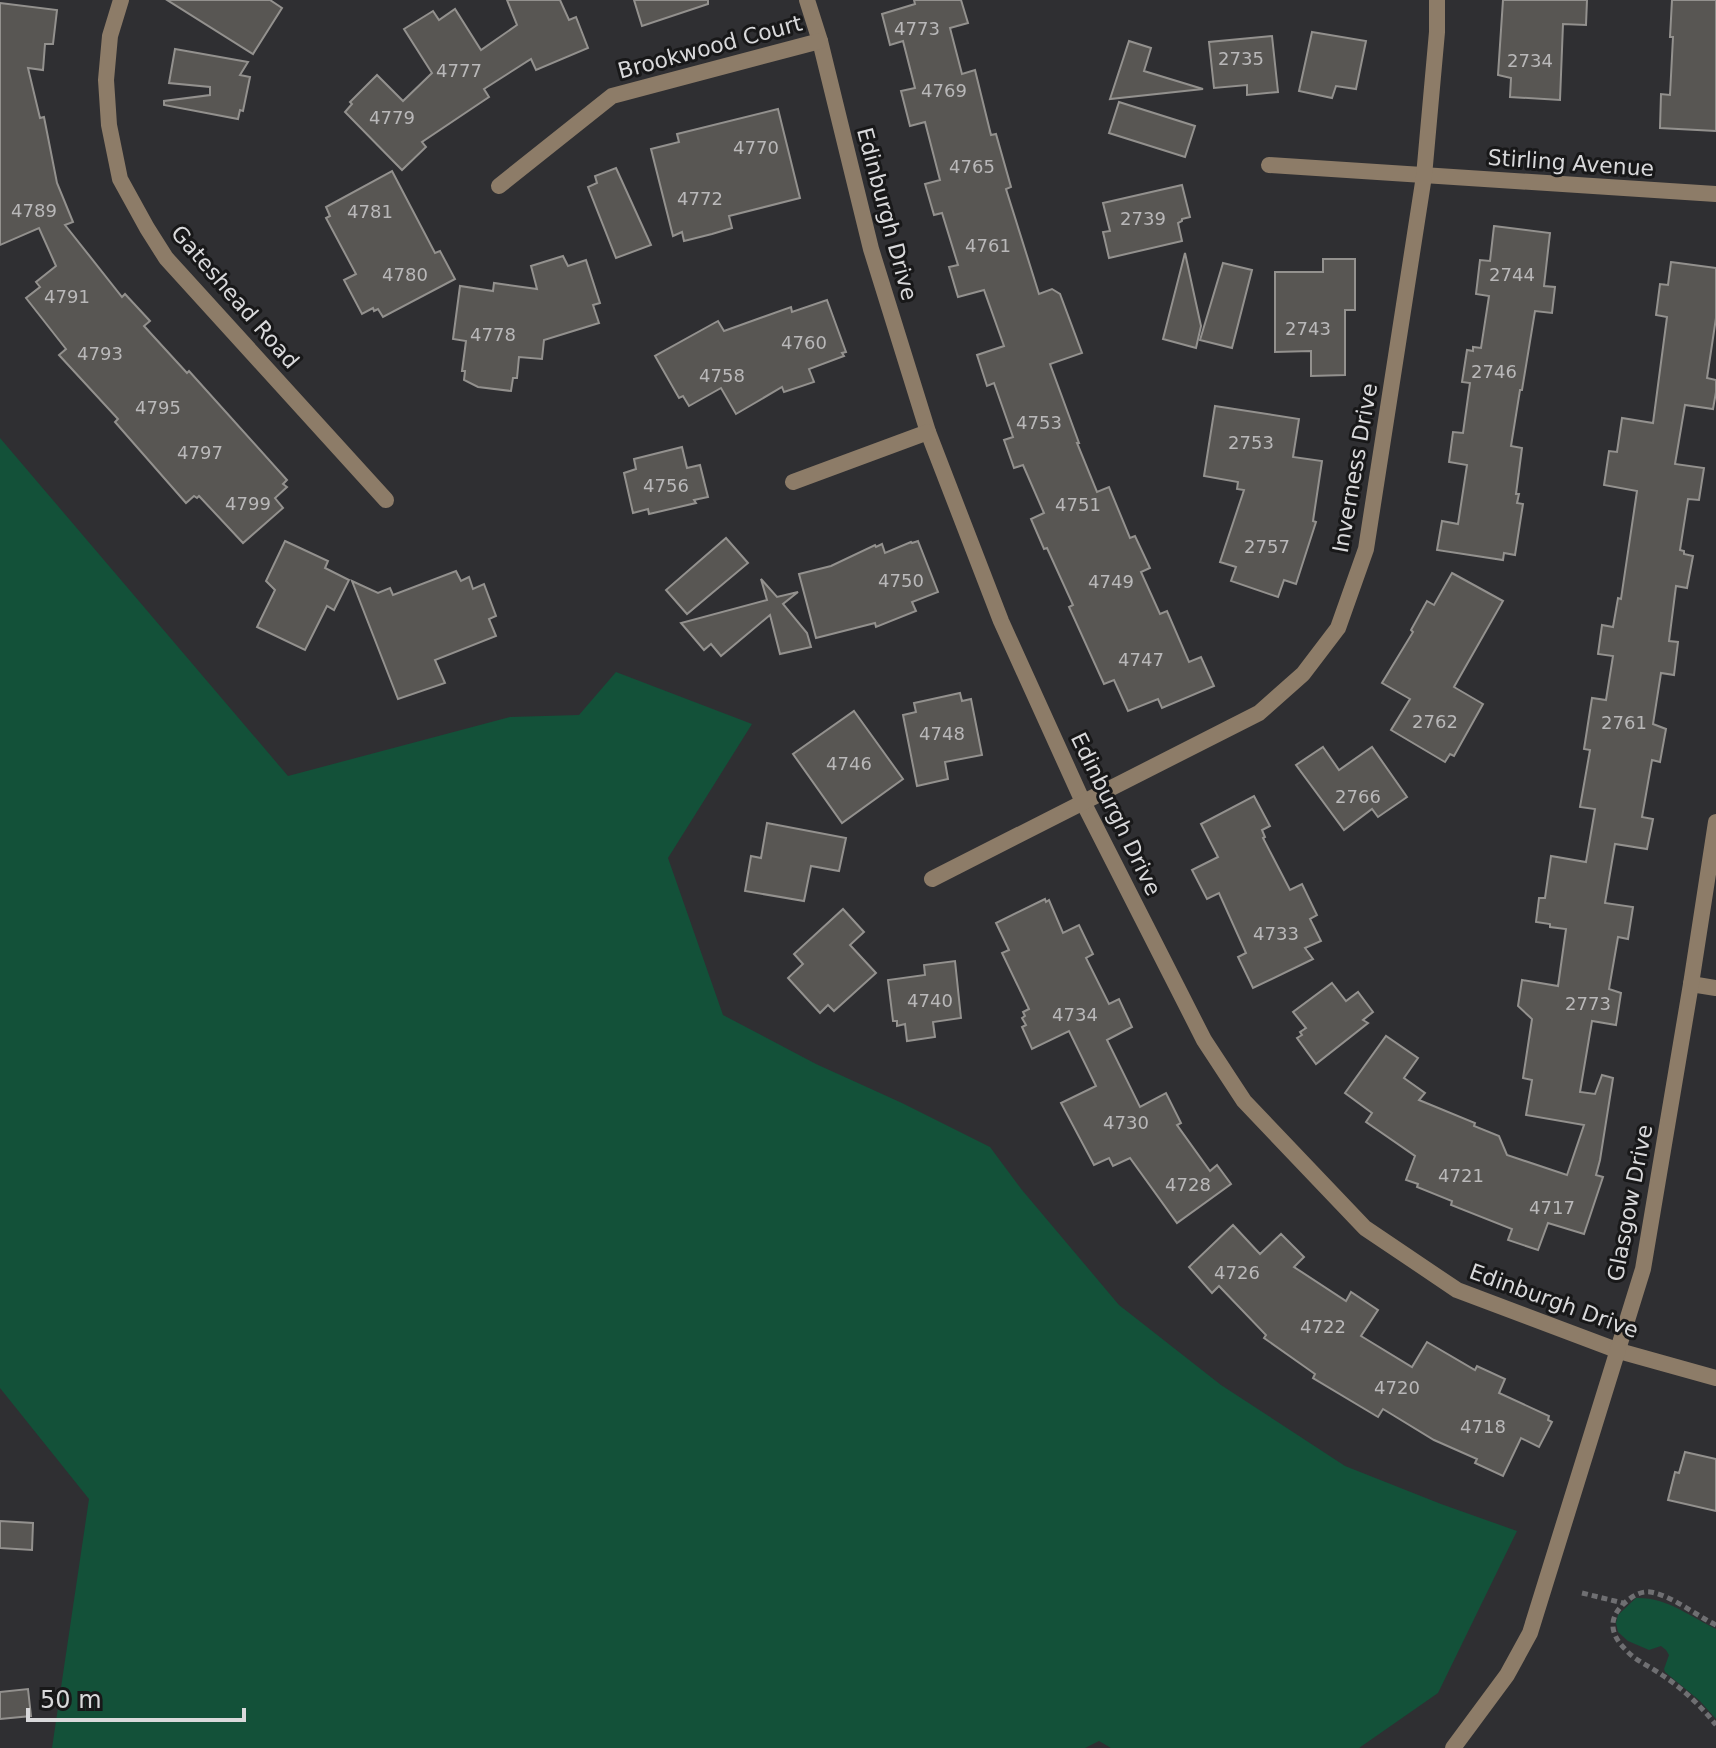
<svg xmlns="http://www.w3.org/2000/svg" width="1716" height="1748" font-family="'DejaVu Sans',sans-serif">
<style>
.green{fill:#135139}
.building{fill:#585653;stroke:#93918e;stroke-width:2}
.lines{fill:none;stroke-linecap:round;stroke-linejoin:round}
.path{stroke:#6f6f72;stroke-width:5;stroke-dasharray:6 4;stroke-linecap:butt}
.street{stroke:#8d7c68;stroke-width:16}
.labels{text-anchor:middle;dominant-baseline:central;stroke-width:6;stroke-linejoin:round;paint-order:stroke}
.number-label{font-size:18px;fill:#b9b8b9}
.street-label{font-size:22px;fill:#d9d9db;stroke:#181819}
</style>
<rect width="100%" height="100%" fill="#2f2f32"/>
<g class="green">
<path d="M 0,438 L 288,776 L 510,717 L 579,715 L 616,672 L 752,724 L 668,858 L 723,1015 L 816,1064 L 902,1103 L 990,1147 L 1022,1190 L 1119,1305 L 1221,1385 L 1345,1466 L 1441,1504 L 1517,1531 L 1438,1693 L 1359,1748 L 1111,1748 L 1099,1741 L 1085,1748 L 52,1748 L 89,1499 L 0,1388 Z"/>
<path d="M 1636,1598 C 1667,1597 1689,1616 1716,1629 L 1716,1719 L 1700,1701 L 1665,1672 L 1664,1669 L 1669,1655 L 1666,1650 L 1661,1646 L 1649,1650 L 1628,1641 L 1618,1632 L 1616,1623 L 1618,1615 Z"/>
</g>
<g class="building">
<path d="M 167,0 L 270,0 L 282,8 L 253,54 Z"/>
<path d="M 507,0 L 560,0 L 569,20 L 576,17 L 588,48 L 536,70 L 531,59 L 484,89 L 489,97 L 422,142 L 426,147 L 402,170 L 345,112 L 352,104 L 350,102 L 377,75 L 403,101 L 432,73 L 404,29 L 433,11 L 439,20 L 455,9 L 481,50 L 517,25 Z"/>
<path d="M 634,0 L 708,0 L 708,4 L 642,26 Z"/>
<path d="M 914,0 L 961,0 L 968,23 L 950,28 L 962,74 L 975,70 L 991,135 L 996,134 L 1011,187 L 1006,189 L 1039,294 L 1052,289 L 1060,294 L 1082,353 L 1050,364 L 1079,443 L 1077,443 L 1097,492 L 1109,487 L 1130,538 L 1135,536 L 1150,568 L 1141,572 L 1160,614 L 1167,611 L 1189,662 L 1201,657 L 1214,686 L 1162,708 L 1158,699 L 1128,711 L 1114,680 L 1104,684 L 1069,607 L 1073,605 L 1047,548 L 1044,549 L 1031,519 L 1044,513 L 1023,465 L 1014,468 L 1004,440 L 1013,437 L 994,383 L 987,386 L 977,355 L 1004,346 L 984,290 L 958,297 L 949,267 L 958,265 L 942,213 L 934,215 L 925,184 L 940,180 L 925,122 L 910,126 L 901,91 L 915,88 L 903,41 L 890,45 L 882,14 L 915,4 Z"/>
<path d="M 1503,0 L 1587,0 L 1586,25 L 1563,24 L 1560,100 L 1510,97 L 1511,78 L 1498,75 Z"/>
<path d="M 1672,0 L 1716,0 L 1716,131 L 1660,128 L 1661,94 L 1670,95 L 1673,37 L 1670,37 Z"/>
<path d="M 0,3 L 57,10 L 53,44 L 45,44 L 43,70 L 28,68 L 40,118 L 44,117 L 57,183 L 73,222 L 65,225 L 122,297 L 125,294 L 150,321 L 144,326 L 187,373 L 189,371 L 287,480 L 283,484 L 287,487 L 275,498 L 283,508 L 243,543 L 199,496 L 197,498 L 194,496 L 186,503 L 115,422 L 118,419 L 59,355 L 66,349 L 26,298 L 40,287 L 36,282 L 56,266 L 39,228 L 0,245 Z"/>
<path d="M 1312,32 L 1366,41 L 1356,89 L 1336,86 L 1332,98 L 1299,91 Z"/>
<path d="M 1272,36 L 1278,92 L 1247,95 L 1247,85 L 1214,88 L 1209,42 Z"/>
<path d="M 1129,41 L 1151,48 L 1144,71 L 1203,89 L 1110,99 Z"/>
<path d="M 175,49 L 248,62 L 240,75 L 250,77 L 243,111 L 240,110 L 238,119 L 164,105 L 164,101 L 210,95 L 210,87 L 169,83 Z"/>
<path d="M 1119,102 L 1195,126 L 1185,157 L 1109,133 Z"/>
<path d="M 778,109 L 800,198 L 729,216 L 732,228 L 712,234 L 684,241 L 682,232 L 673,236 L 651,149 L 679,142 L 677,134 Z"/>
<path d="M 616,168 L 651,245 L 616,258 L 588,187 L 597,183 L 595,176 Z"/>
<path d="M 392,171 L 435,253 L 440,251 L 455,279 L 383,317 L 378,309 L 374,311 L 373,308 L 362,314 L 344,280 L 356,274 L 326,218 L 330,216 L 326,207 Z"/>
<path d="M 1182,185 L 1190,217 L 1182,219 L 1182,221 L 1178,223 L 1182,241 L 1109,258 L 1103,232 L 1110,231 L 1103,203 Z"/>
<path d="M 1494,226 L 1550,233 L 1544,286 L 1555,287 L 1552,313 L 1535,311 L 1522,390 L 1520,390 L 1511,446 L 1522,448 L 1516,494 L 1519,494 L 1517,503 L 1523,504 L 1515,555 L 1504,553 L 1503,560 L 1437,550 L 1442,521 L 1458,524 L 1467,465 L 1449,462 L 1453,432 L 1463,433 L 1470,383 L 1462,382 L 1467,350 L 1473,351 L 1473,347 L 1481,348 L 1489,296 L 1476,294 L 1480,260 L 1490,261 Z"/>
<path d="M 1185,253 L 1201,326 L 1196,348 L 1163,339 Z"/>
<path d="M 563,256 L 568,266 L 586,260 L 600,303 L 593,305 L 599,323 L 544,340 L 542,359 L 519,357 L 517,378 L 513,378 L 511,391 L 478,387 L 464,380 L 465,371 L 462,371 L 466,341 L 453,339 L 460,286 L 493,291 L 494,283 L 537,289 L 531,266 Z"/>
<path d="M 1323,259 L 1355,259 L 1355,310 L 1345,310 L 1345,375 L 1311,376 L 1311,351 L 1275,352 L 1275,272 L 1323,272 Z"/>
<path d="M 1671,262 L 1716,268 L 1716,318 L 1707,378 L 1716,380 L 1716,392 L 1713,409 L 1685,405 L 1675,464 L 1704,468 L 1699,500 L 1688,499 L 1680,550 L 1684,551 L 1684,554 L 1693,556 L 1687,588 L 1676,586 L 1669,641 L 1678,642 L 1674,675 L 1661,673 L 1653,724 L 1666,729 L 1660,762 L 1652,760 L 1642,817 L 1653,819 L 1647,849 L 1615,844 L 1605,903 L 1633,907 L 1628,939 L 1618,937 L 1609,989 L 1621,993 L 1616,1025 L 1592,1021 L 1580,1092 L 1595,1094 L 1602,1075 L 1613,1078 L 1600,1160 L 1596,1175 L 1603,1177 L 1584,1234 L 1548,1223 L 1538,1250 L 1508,1240 L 1512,1229 L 1451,1205 L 1452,1201 L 1417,1187 L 1418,1184 L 1406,1180 L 1415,1156 L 1366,1122 L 1372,1113 L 1345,1093 L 1386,1036 L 1418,1058 L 1404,1078 L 1425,1093 L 1419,1100 L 1475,1123 L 1474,1126 L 1499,1136 L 1507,1155 L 1567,1175 L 1584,1125 L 1526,1115 L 1532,1080 L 1523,1078 L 1532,1019 L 1518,1006 L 1522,980 L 1558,986 L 1566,929 L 1550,927 L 1550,924 L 1536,922 L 1539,898 L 1545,898 L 1551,856 L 1586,862 L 1595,809 L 1580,807 L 1590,750 L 1584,749 L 1592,698 L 1606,700 L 1613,656 L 1598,654 L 1602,625 L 1613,627 L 1618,598 L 1621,599 L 1637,491 L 1604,485 L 1609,451 L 1617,452 L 1622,418 L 1653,423 L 1667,317 L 1656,315 L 1660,284 L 1668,285 Z"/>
<path d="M 1223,263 L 1252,270 L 1232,348 L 1200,340 Z"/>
<path d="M 827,300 L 846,352 L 842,353 L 844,356 L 809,369 L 814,382 L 784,392 L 782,387 L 736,414 L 721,388 L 689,406 L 683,396 L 679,398 L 655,356 L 718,321 L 724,331 L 791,307 L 792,312 Z"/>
<path d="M 1215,406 L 1299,419 L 1293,457 L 1322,461 L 1313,521 L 1316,522 L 1296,584 L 1284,580 L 1278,597 L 1231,581 L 1236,567 L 1220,562 L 1244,490 L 1237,489 L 1238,482 L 1204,476 Z"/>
<path d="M 682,447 L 687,468 L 700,465 L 708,497 L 694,500 L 696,503 L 649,514 L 648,509 L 633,513 L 624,473 L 636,469 L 634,459 Z"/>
<path d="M 726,538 L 748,563 L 687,614 L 666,590 Z"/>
<path d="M 285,541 L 328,561 L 325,568 L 349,580 L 334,610 L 327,606 L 305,650 L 257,627 L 275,590 L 266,581 Z"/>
<path d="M 918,541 L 938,592 L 912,602 L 916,611 L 876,627 L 875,623 L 816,638 L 799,574 L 831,566 L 875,545 L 876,547 L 882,544 L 885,553 L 911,542 L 912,543 Z"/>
<path d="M 456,571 L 461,581 L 469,577 L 473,589 L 484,584 L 496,616 L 489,619 L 496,636 L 435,660 L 445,683 L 398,699 L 352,581 L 378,593 L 390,588 L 393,595 Z"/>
<path d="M 1452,573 L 1503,601 L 1454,687 L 1483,704 L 1454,756 L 1450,754 L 1445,762 L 1391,730 L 1410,699 L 1382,683 L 1413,632 L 1411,630 L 1427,601 L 1434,605 Z"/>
<path d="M 761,579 L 777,597 L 798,592 L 783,604 L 807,633 L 811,647 L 780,654 L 770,615 L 721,656 L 711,644 L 704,650 L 681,623 L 767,600 Z"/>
<path d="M 960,693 L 962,701 L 971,699 L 982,755 L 945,762 L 948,779 L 917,786 L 903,715 L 916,712 L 914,703 Z"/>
<path d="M 854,711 L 903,779 L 842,823 L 793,754 Z"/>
<path d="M 1323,747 L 1339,770 L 1372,747 L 1407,797 L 1378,817 L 1372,809 L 1344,830 L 1296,765 Z"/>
<path d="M 1254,796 L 1270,826 L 1262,830 L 1265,837 L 1263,838 L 1290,890 L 1302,884 L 1317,915 L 1310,919 L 1321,941 L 1305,948 L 1313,959 L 1253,988 L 1238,957 L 1246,953 L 1219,893 L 1207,899 L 1192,870 L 1218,857 L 1201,824 Z"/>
<path d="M 767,823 L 846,838 L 839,871 L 811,866 L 804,901 L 745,891 L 751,856 L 761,858 Z"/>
<path d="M 1045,899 L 1046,902 L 1049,900 L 1063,933 L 1079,925 L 1093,954 L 1086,958 L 1109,1004 L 1119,999 L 1132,1027 L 1107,1040 L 1140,1107 L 1166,1093 L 1181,1123 L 1177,1125 L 1210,1171 L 1217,1165 L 1231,1184 L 1177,1223 L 1130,1158 L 1113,1166 L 1109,1158 L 1094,1165 L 1061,1103 L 1096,1086 L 1069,1031 L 1032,1049 L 1022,1027 L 1026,1025 L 1022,1018 L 1025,1016 L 1023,1012 L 1029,1009 L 1002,953 L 1009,950 L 996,923 Z"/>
<path d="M 843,909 L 864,932 L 850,945 L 876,973 L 834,1011 L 828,1005 L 820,1013 L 788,978 L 803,964 L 794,954 Z"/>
<path d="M 955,961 L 961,1018 L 933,1022 L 935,1037 L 907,1041 L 905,1024 L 897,1026 L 897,1021 L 893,1021 L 888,980 L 925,975 L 924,965 Z"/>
<path d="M 1332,983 L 1346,1001 L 1358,992 L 1373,1012 L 1363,1020 L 1368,1023 L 1316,1064 L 1297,1038 L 1302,1035 L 1300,1032 L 1306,1028 L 1293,1012 Z"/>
<path d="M 1233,1225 L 1260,1254 L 1281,1234 L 1304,1257 L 1294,1267 L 1346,1301 L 1351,1292 L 1378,1310 L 1361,1336 L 1412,1367 L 1427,1342 L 1475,1370 L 1477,1366 L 1505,1379 L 1499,1393 L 1549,1416 L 1548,1420 L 1552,1422 L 1539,1447 L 1521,1438 L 1503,1476 L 1475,1463 L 1477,1459 L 1434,1440 L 1383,1409 L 1378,1417 L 1313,1378 L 1315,1374 L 1264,1338 L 1266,1335 L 1219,1286 L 1212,1293 L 1189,1267 Z"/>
<path d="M 1685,1452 L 1716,1459 L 1716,1511 L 1668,1500 L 1675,1472 L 1679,1473 Z"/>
<path d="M 0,1521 L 33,1523 L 32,1550 L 0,1548 Z"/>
<path d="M 28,1689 L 31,1716 L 0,1719 L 0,1692 Z"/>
</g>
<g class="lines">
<g class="path">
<path d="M 1582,1593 L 1623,1603"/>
<path d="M 1716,1625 C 1697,1616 1671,1595 1650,1592 C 1642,1591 1634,1595 1628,1600 C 1608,1616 1608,1633 1627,1651 C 1636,1661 1651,1667 1662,1675 C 1682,1688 1701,1706 1716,1725"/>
</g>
<g class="street">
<path d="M 121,0 L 110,36 L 106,80 L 109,125 L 120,179 L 147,228 L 166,258 L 386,500"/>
<path d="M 807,0 L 820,41 L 871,249 L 928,432 L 1001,621 L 1083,802 L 1204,1040 L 1244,1101 L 1365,1228 L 1457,1290 L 1619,1351 L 1716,1378"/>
<path d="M 1269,165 L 1716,194"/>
<path d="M 499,186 L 612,96 L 820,41"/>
<path d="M 793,482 L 928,432"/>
<path d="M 932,879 L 1259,713 L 1303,674 L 1338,628 L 1366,549 L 1424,176 L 1437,32 L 1437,0"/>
<path d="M 1691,984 L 1716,988"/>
<path d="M 1453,1748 L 1507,1675 L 1530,1633 L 1643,1269 L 1691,984 L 1716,822"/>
</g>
</g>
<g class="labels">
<g class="number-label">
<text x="917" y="28">4773</text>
<text x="1241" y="58">2735</text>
<text x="1530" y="60">2734</text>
<text x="459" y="70">4777</text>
<text x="944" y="90">4769</text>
<text x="392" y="117">4779</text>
<text x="756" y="147">4770</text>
<text x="972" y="166">4765</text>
<text x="700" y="198">4772</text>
<text x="34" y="210">4789</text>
<text x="370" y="211">4781</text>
<text x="1143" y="218">2739</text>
<text x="988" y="245">4761</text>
<text x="405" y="274">4780</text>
<text x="1512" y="274">2744</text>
<text x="67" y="296">4791</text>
<text x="1308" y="328">2743</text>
<text x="493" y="334">4778</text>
<text x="804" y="342">4760</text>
<text x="100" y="353">4793</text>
<text x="1494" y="371">2746</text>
<text x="722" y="375">4758</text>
<text x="158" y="407">4795</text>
<text x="1039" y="422">4753</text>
<text x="1251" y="442">2753</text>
<text x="200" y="452">4797</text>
<text x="666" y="485">4756</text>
<text x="248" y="503">4799</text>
<text x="1078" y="504">4751</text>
<text x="1267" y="546">2757</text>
<text x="901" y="580">4750</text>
<text x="1111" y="581">4749</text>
<text x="1141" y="659">4747</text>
<text x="1435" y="721">2762</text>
<text x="1624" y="722">2761</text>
<text x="942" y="733">4748</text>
<text x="849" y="763">4746</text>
<text x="1358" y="796">2766</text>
<text x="1276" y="933">4733</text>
<text x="930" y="1000">4740</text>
<text x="1588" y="1003">2773</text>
<text x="1075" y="1014">4734</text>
<text x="1126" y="1122">4730</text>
<text x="1461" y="1175">4721</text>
<text x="1188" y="1184">4728</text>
<text x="1552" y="1207">4717</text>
<text x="1237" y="1272">4726</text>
<text x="1323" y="1326">4722</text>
<text x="1397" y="1387">4720</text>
<text x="1483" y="1426">4718</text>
</g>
<g class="street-label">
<text transform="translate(710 47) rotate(-15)">Brookwood Court</text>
<text transform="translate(1571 163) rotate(4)">Stirling Avenue</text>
<text transform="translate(887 214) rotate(75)">Edinburgh Drive</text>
<text transform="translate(235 297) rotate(49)">Gateshead Road</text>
<text transform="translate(1355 468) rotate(-80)">Inverness Drive</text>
<text transform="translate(1116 814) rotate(64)">Edinburgh Drive</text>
<text transform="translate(1630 1203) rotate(-79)">Glasgow Drive</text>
<text transform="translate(1554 1301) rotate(20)">Edinburgh Drive</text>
</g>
</g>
<path d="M28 1708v12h216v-12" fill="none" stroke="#d9d9db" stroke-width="4"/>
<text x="40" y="1708" font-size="24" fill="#d9d9db" stroke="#181819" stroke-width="6" paint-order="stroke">50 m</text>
</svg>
